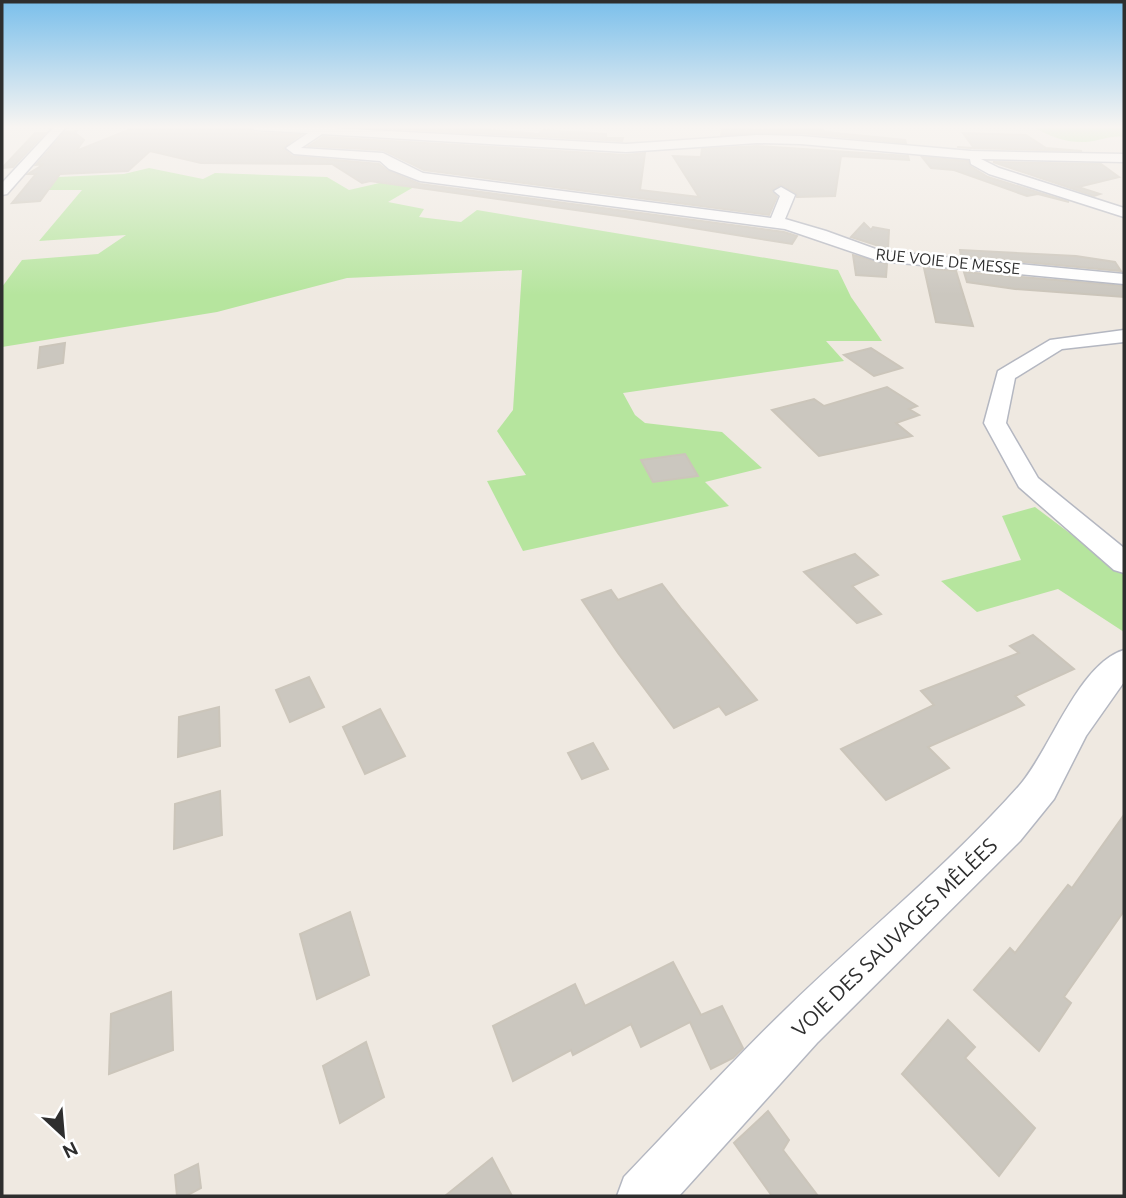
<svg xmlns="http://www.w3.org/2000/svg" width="1126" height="1198" font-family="Ubuntu,sans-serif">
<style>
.green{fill:#b6e59e}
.building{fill:#cbc7bf;stroke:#cbc5ba;stroke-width:2}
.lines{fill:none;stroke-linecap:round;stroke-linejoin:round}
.minor-casing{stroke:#b4b7c1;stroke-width:3}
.minor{fill:#fff;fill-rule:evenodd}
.labels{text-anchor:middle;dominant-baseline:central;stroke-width:5;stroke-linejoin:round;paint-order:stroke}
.far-street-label{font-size:16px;fill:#2e2e2e;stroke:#fff}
.near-street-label{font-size:21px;fill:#2e2e2e;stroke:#fff}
</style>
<rect width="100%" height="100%" fill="#efe9e1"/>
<g class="green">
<path d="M 1033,127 L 1124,127 L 1124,137 C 1110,135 1100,141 1086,142 C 1065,143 1050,136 1033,127 Z"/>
<path d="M 149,168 L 203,179 L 215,173 L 327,177 L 349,190 L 397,179 L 419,184 L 388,202 L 424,209 L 419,217 L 461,222 L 477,210 L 838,270 L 851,297 L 882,341 L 826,341 L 844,361 L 623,393 L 635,415 L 645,423 L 722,432 L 762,468 L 705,482 L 729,506 L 523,551 L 487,481 L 526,475 L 497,431 L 513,410 L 522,270 L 347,278 L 217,312 L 2,347 L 2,287 L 22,260 L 98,254 L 126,235 L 39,241 L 82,190 L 30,190 L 37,178 L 124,174 Z"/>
<path d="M 1035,507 L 1124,574 L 1124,632 L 1058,589 L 977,612 L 941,581 L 1021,560 L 1002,516 Z"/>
</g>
<g class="building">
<path d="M 136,127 L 247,127 L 255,133 L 300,135 L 283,148 L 292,156 L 379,164 L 388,171 L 420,184 L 784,232 L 797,236 L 792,244 L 625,217 L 370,181 L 362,183 L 332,164 L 201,163 L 150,151 L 128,171 L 60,174 L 40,201 L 12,203 L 36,174 L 28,174 L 44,164 L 36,165 L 65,132 L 77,131 L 75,133 L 84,140 L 76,151 Z"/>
<path d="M 363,127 L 454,127 L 539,134 L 543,130 L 606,134 L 606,138 L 623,138 L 622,141 Z"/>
<path d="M 723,127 L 753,127 L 752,130 L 823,129 L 825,132 L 905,140 L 906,143 L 801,133 L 721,135 Z"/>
<path d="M 35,133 L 45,133 L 13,167 L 2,168 Z"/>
<path d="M 963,133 L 1026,135 L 1046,148 L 1082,151 L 971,148 L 957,147 L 974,148 Z"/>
<path d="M 323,137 L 626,155 L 645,153 L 640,190 L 699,197 L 673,156 L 701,157 L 702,149 L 757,146 L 908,156 L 909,160 L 841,156 L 835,196 L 797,197 L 796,193 L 780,185 L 771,191 L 777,197 L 769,215 L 424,170 L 383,150 L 309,146 Z"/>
<path d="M 922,157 L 968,161 L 970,166 L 988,177 L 1069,202 L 1038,194 L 1027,196 L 954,170 L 931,168 Z"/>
<path d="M 993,162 L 1101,164 L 1119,177 L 1078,187 L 1100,194 L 1094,196 Z"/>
<path d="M 864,223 L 871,230 L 873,227 L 889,230 L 888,249 L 851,237 Z"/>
<path d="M 960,250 L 1076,256 L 1115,262 L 1121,271 L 961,256 Z"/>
<path d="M 853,255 L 887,264 L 886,277 L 856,275 Z"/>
<path d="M 924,268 L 956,271 L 973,326 L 936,322 Z"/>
<path d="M 964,272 L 1124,286 L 1124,297 L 1015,289 L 967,282 Z"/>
<path d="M 65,343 L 63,363 L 38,368 L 40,347 Z"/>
<path d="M 871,348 L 902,368 L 874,376 L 844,355 Z"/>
<path d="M 887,387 L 917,406 L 909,409 L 919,415 L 896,423 L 912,436 L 819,456 L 772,410 L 814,399 L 824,406 Z"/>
<path d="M 685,454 L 698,476 L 653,482 L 641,460 Z"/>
<path d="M 855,554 L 878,575 L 852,586 L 881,614 L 857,623 L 804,572 Z"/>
<path d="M 662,584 L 682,610 L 757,700 L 726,715 L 719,706 L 674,728 L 618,653 L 582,600 L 611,590 L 618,600 Z"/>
<path d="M 1033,635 L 1074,669 L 1015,696 L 1024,705 L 928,747 L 949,768 L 886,800 L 841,749 L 934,705 L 921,691 L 1019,653 L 1010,646 Z"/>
<path d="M 309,677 L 324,707 L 290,722 L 276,690 Z"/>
<path d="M 219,707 L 220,746 L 178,757 L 179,717 Z"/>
<path d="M 380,709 L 405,756 L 365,774 L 343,727 Z"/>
<path d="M 593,743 L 608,769 L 582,779 L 568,753 Z"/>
<path d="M 220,791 L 222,835 L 174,849 L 175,804 Z"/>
<path d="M 1124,815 L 1124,911 L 1064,997 L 1071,1003 L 1039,1051 L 974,990 L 1010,948 L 1015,953 L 1068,885 L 1072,888 Z"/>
<path d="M 350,912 L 369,975 L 317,999 L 300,934 Z"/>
<path d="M 673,962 L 701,1015 L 722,1006 L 743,1048 L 733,1058 L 711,1069 L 690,1022 L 641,1047 L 631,1024 L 573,1055 L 571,1050 L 513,1081 L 493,1026 L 575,984 L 585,1006 Z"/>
<path d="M 171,992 L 173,1050 L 109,1074 L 111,1014 Z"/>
<path d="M 948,1020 L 975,1047 L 965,1058 L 1035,1128 L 999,1176 L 902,1074 Z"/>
<path d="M 366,1042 L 384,1097 L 340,1123 L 323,1066 Z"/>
<path d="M 768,1111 L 789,1140 L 783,1150 L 818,1196 L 772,1196 L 734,1143 Z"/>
<path d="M 492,1158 L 512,1196 L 445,1196 Z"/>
<path d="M 198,1164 L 201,1188 L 186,1196 L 177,1196 L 175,1175 Z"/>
</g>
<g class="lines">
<g class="minor-casing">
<g id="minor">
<path d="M 54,127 L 66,127 L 7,194 L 2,195 L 2,183 Z"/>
<path d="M 249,127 L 315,127 L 626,144 L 757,135 L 801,136 L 971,151 L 1124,154 L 1124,162 L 981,159 L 999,168 L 1124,208 L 1124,217 L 989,174 L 971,164 L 970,159 L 801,144 L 757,143 L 626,152 L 322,134 L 301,148 L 383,153 L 423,173 L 771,218 L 780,196 L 774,191 L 781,187 L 795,195 L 785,219 L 826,231 L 881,251 L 1124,274 L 1124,284 L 879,261 L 785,229 L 420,181 L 389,169 L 380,161 L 294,154 L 286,148 L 308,133 L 255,130 Z"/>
<path d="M 1124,330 L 1124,342 L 1062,349 L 1015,378 L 1006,423 L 1038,478 L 1124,548 L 1124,573 L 1114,570 L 1019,487 L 984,423 L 998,371 L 1050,340 Z"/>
<path d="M 1124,650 L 1124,682 L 1086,736 L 1054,799 L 1020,841 L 817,1043 L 679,1196 L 617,1196 L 624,1177 C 678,1121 730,1063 786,1009 C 863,934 948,866 1019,786 C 1050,751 1078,664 1124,650 Z"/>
</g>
</g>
<use href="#minor" class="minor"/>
</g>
<linearGradient id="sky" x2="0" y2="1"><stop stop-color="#7abfeb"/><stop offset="0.43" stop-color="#f8f5f2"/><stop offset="1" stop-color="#f8f5f2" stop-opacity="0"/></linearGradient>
<rect width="1126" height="295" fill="url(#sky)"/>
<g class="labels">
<g class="far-street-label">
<text transform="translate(948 261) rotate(6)">RUE VOIE DE MESSE</text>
</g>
<g class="near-street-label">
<text transform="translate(894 937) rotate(-44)">VOIE DES SAUVAGES MÊLÉES</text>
</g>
</g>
<rect width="1126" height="1198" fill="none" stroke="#2e2e2e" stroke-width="7"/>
<g transform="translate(63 1135) rotate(154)" stroke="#ffffff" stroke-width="5" paint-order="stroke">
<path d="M0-5L12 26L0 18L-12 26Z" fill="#2e2e2e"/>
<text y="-10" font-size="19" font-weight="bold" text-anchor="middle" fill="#2e2e2e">N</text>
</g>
</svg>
